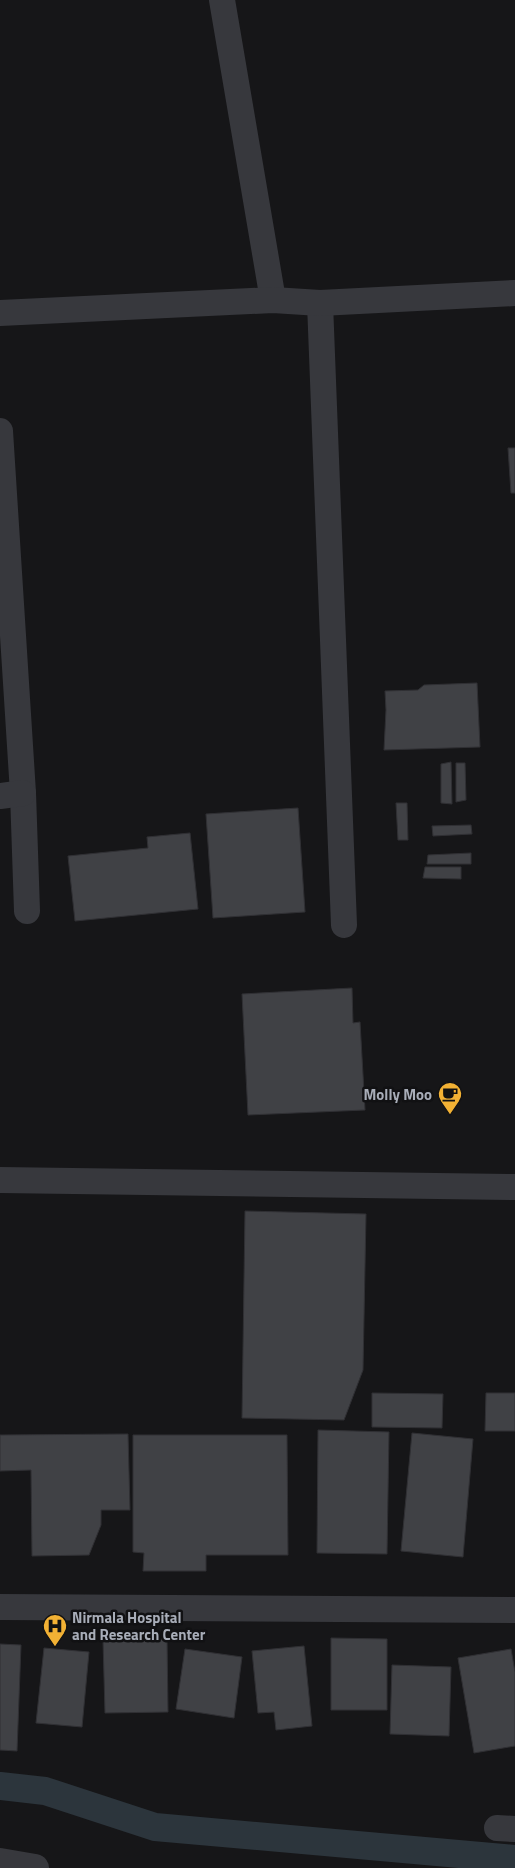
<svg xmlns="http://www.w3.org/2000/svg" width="515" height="1868" font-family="'Titillium Web',sans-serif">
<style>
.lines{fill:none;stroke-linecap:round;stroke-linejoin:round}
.canal{stroke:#2c353c;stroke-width:28}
.building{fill:#404145;stroke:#303034}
.minor{stroke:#37383d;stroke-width:26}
.tertiary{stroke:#37383d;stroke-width:28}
.labels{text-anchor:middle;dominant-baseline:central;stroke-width:5;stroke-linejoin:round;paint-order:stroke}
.poi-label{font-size:15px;font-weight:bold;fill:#a8adb8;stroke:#111113;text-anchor:end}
</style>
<rect width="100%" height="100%" fill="#161618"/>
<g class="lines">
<path class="canal" d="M 0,1786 L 45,1791 L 155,1827 L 515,1859"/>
</g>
<g class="building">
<path d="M 508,448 L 515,448 L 515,493 L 511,493 Z"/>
<path d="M 477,683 L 480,747 L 384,750 L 386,710 L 385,691 L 418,690 L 424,685 Z"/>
<path d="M 451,762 L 452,804 L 441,803 L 441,764 Z"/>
<path d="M 456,763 L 465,763 L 466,800 L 456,802 Z"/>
<path d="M 396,803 L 407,803 L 408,840 L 398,840 Z"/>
<path d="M 298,808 L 305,912 L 213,918 L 206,814 Z"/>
<path d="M 471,825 L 472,834 L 433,836 L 432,826 Z"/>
<path d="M 190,833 L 198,909 L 75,921 L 68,856 L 148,848 L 147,837 Z"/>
<path d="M 471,853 L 471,864 L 427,864 L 428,855 Z"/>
<path d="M 425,867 L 461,867 L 461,879 L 423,878 Z"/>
<path d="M 352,988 L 353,1023 L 360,1022 L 365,1110 L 248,1115 L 242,994 Z"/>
<path d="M 245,1211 L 366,1214 L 363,1370 L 344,1420 L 242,1418 Z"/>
<path d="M 372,1393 L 443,1394 L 442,1428 L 372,1427 Z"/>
<path d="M 486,1393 L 515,1393 L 515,1431 L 485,1431 Z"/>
<path d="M 318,1430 L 389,1432 L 387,1554 L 317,1553 Z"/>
<path d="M 412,1433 L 473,1439 L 463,1557 L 401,1551 Z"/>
<path d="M 128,1434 L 130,1510 L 101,1510 L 101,1525 L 89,1555 L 32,1556 L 31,1470 L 0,1471 L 0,1435 Z"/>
<path d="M 133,1435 L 287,1435 L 288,1555 L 206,1555 L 206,1571 L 143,1571 L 144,1553 L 133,1552 Z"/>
<path d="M 331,1638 L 387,1639 L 387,1710 L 331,1710 Z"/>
<path d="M 167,1639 L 168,1712 L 105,1713 L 103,1640 Z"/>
<path d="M 0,1644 L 21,1645 L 17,1751 L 0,1750 Z"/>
<path d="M 304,1646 L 312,1726 L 276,1730 L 274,1712 L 258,1713 L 252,1651 Z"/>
<path d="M 44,1648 L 89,1652 L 82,1727 L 36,1723 Z"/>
<path d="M 185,1649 L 242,1657 L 234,1718 L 176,1709 Z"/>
<path d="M 511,1649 L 515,1672 L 515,1746 L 474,1753 L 458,1658 Z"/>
<path d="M 392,1665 L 451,1667 L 449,1736 L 390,1734 Z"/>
</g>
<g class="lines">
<g class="minor">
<path d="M 222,0 L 273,300"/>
<path d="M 320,303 L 344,925"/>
<path d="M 0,313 L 273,300 L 320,303 L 515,293"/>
<path d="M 0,431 L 23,793 L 27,911"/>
<path d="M 0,796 L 23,793"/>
<path d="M 0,1180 L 515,1187"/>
<path d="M 0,1607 L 515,1610"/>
<path d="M 497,1828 L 515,1829"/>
</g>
<path class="tertiary" d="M 0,1862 L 35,1868"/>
</g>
<defs>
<g id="cafe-pin" transform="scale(1.25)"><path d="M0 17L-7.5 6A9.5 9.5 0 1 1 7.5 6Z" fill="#f2b134" stroke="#111113"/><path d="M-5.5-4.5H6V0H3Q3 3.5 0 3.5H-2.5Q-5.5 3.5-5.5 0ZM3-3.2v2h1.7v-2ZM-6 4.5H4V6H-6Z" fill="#111"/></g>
<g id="hospital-pin" transform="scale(1.25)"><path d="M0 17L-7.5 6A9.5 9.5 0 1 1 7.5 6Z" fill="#f2b134" stroke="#111113"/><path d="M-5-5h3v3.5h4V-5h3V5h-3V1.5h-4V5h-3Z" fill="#111"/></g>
</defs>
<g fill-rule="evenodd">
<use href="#cafe-pin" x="450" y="1094"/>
<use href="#hospital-pin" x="55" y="1626"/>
</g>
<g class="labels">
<g class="poi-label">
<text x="432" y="1094">Molly Moo</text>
<text x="72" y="1617" text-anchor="start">Nirmala Hospital<tspan x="72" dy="17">and Research Center</tspan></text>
</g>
</g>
</svg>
